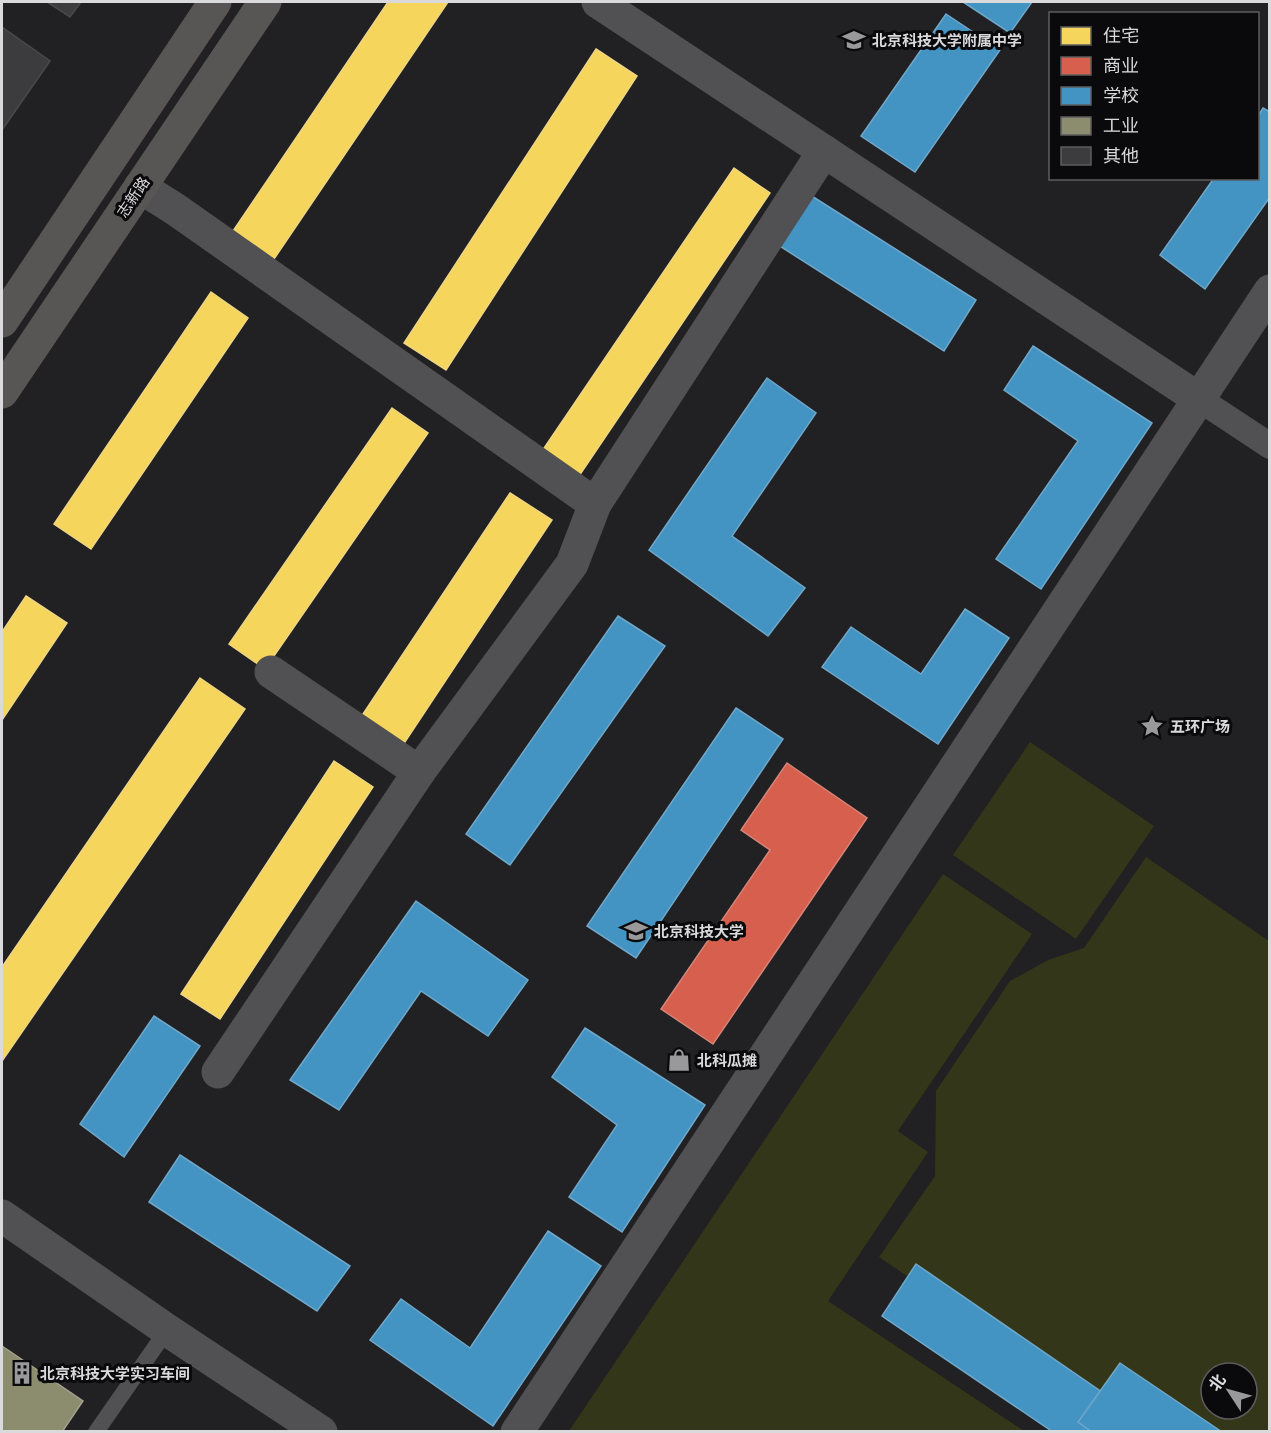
<svg xmlns="http://www.w3.org/2000/svg" width="1271" height="1433" font-family="'PT Sans Narrow','Noto Sans SC',sans-serif">
<style>
.grass{fill:#333618;fill-rule:evenodd}
.homes{fill:#f6d55c;stroke:#eed682;stroke-width:1.5}
.shops{fill:#d6604d;stroke:#d78478;stroke-width:1.5}
.schools{fill:#4393c3;stroke:#70a8ca;stroke-width:1.5}
.industry{fill:#8c8c6e;stroke:#a3a38f;stroke-width:1.5}
.building{fill:#3c3c3e;stroke:#49484a;stroke-width:1.5}
.lines{fill:none;stroke-linecap:round;stroke-linejoin:round}
.service{stroke:#515052;stroke-width:16}
.pedestrian{stroke:#515052;stroke-width:26}
.minor{stroke:#515052;stroke-width:33}
.secondary{stroke:#575655;stroke-width:33}
.labels{text-anchor:middle;dominant-baseline:central;stroke-width:6;stroke-linejoin:round;paint-order:stroke}
.poi-label{font-size:15px;font-weight:bold;fill:#dad9dc;stroke:#0a090b;text-anchor:start}
.street-label{font-size:15px;fill:#dad9dc;stroke:#0a090b}
</style>
<rect width="100%" height="100%" fill="#212022"/>
<g class="grass">
<path d="M 1030,742 L 1154,826 L 1076,939 L 953,855 Z"/>
<path d="M 1146,857 L 1269,941 L 1269,1431 L 1134,1431 L 879,1257 L 935,1176 L 936,1091 L 1010,981 L 1048,960 L 1084,948 ZM 1211,1373 L 1247,1373 L 1247,1409 L 1211,1409 Z"/>
<path d="M 943,874 L 1032,934 L 898,1131 L 928,1152 L 828,1301 L 1024,1431 L 569,1431 Z"/>
</g>
<g class="homes">
<path d="M 388,2 L 448,2 L 274,259 L 233,231 Z"/>
<path d="M 596,49 L 637,76 L 446,370 L 404,343 Z"/>
<path d="M 734,168 L 770,193 L 575,482 L 538,457 Z"/>
<path d="M 211,292 L 248,318 L 91,549 L 54,524 Z"/>
<path d="M 392,408 L 428,433 L 265,669 L 229,644 Z"/>
<path d="M 510,493 L 552,520 L 397,754 L 355,726 Z"/>
<path d="M 26,596 L 67,623 L 2,720 L 2,632 Z"/>
<path d="M 200,678 L 245,709 L 2,1061 L 2,967 Z"/>
<path d="M 334,761 L 373,787 L 220,1019 L 181,994 Z"/>
</g>
<path class="shops" d="M 787,763 L 867,818 L 713,1044 L 661,1009 L 770,850 L 741,830 Z"/>
<g class="schools">
<path d="M 963,2 L 1032,2 L 1010,33 Z"/>
<path d="M 946,14 L 1000,50 L 915,172 L 861,136 Z"/>
<path d="M 1263,108 L 1270,112 L 1270,197 L 1205,289 L 1160,255 L 1214,178 L 1258,178 L 1258,116 Z"/>
<path d="M 807,193 L 976,300 L 944,351 L 775,243 Z"/>
<path d="M 1033,346 L 1152,423 L 1041,589 L 996,559 L 1078,441 L 1004,390 Z"/>
<path d="M 767,378 L 816,413 L 732,536 L 805,588 L 768,636 L 649,550 Z"/>
<path d="M 965,609 L 1009,638 L 938,744 L 822,667 L 851,627 L 921,674 Z"/>
<path d="M 618,616 L 665,646 L 510,865 L 466,834 Z"/>
<path d="M 736,708 L 783,739 L 636,958 L 587,926 Z"/>
<path d="M 416,901 L 528,980 L 488,1036 L 421,991 L 339,1110 L 290,1080 Z"/>
<path d="M 154,1016 L 200,1046 L 124,1157 L 80,1124 Z"/>
<path d="M 585,1028 L 705,1105 L 622,1232 L 569,1197 L 617,1125 L 552,1077 Z"/>
<path d="M 180,1155 L 350,1266 L 317,1311 L 149,1202 Z"/>
<path d="M 548,1231 L 601,1266 L 493,1426 L 370,1340 L 401,1299 L 470,1348 Z"/>
<path d="M 916,1264 L 1160,1432 L 1053,1432 L 882,1316 Z"/>
<path d="M 1120,1363 L 1222,1432 L 1092,1432 L 1078,1422 Z"/>
</g>
<path class="industry" d="M 2,1346 L 83,1401 L 62,1432 L 2,1432 Z"/>
<g class="building">
<path d="M 47,2 L 81,2 L 70,17 Z"/>
<path d="M 2,27 L 50,61 L 2,130 Z"/>
</g>
<g class="lines">
<path class="service" d="M 96,1432 L 167,1330"/>
<path class="pedestrian" d="M 1199,399 L 1270,446"/>
<g class="minor">
<path d="M 598,2 L 1199,399"/>
<path d="M 140,187 L 175,209 L 595,504"/>
<path d="M 271,672 L 419,772"/>
<path d="M 218,1072 L 419,772 L 572,564 L 595,504 L 824,151"/>
<path d="M 2,1216 L 167,1330 L 321,1432"/>
<path d="M 517,1432 L 1270,291"/>
</g>
<g class="secondary">
<path d="M 2,321 L 215,2"/>
<path d="M 2,392 L 265,2"/>
</g>
</g>
<defs>
<g id="school-bare" transform="scale(1.8)"><path d="M0-5L7-2L0 1L-7-2ZM-4 1L0 2.5L4 1V4Q0 6-4 4Z" fill="#99989b" stroke="#0a090b" stroke-width="2.5" paint-order="stroke"/></g>
<g id="sight-bare" transform="scale(1.8)"><path d="M0-6L1.8-2.2L6-1.7L2.9 1.2L3.7 5.4L0 3.3L-3.7 5.4L-2.9 1.2L-6-1.7L-1.8-2.2Z" fill="#99989b" stroke="#0a090b" stroke-width="2.5" paint-order="stroke"/></g>
<g id="university-bare" transform="scale(1.8)"><path d="M0-5L7-2L0 1L-7-2ZM-4 1L0 2.5L4 1V4Q0 6-4 4Z" fill="#99989b" stroke="#0a090b" stroke-width="2.5" paint-order="stroke"/></g>
<g id="shop-bare" transform="scale(1.8)"><path d="M-5-2.5h2.3a2.7 3.5 0 0 1 5.4 0H5L5.5 6h-11ZM-1.5-2.5h3a1.5 2.3 0 0 0-3 0Z" fill="#99989b" stroke="#0a090b" stroke-width="2.5" paint-order="stroke"/></g>
<g id="building-bare" transform="scale(1.8)"><path d="M-4-6H4V6H1V3H-1V6H-4ZM-2.5-4.3h1.7v1.8h-1.7ZM.8-4.3h1.7v1.8H.8ZM-2.5-1h1.7V.8h-1.7ZM.8-1h1.7V.8H.8Z" fill="#99989b" stroke="#0a090b" stroke-width="2.5" paint-order="stroke"/></g>
</defs>
<g fill-rule="evenodd">
<use href="#school-bare" x="854" y="40"/>
<use href="#sight-bare" x="1152" y="726"/>
<use href="#university-bare" x="636" y="931"/>
<use href="#shop-bare" x="679" y="1060"/>
<use href="#building-bare" x="22" y="1373"/>
</g>
<g class="labels">
<g class="poi-label">
<text x="872" y="40">北京科技大学附属中学</text>
<text x="1170" y="726">五环广场</text>
<text x="654" y="931">北京科技大学</text>
<text x="697" y="1060">北科瓜摊</text>
<text x="40" y="1373">北京科技大学实习车间</text>
</g>
<g class="street-label">
<text transform="translate(133 197) rotate(-56)">志新路</text>
</g>
</g>
<rect width="1271" height="1433" fill="none" stroke="#dad9dc" stroke-width="6"/>
<rect x="1049" y="12" width="210" height="168" fill="#0a090b" stroke="#5d5c5f" stroke-width="1.5"/>
<rect x="1061" y="27" width="30" height="18" fill="#f6d55c" stroke="#5d5c5f" stroke-width="1.5"/>
<text x="1103" y="42" font-size="18" fill="#dad9dc">住宅</text>
<rect x="1061" y="57" width="30" height="18" fill="#d6604d" stroke="#5d5c5f" stroke-width="1.5"/>
<text x="1103" y="72" font-size="18" fill="#dad9dc">商业</text>
<rect x="1061" y="87" width="30" height="18" fill="#4393c3" stroke="#5d5c5f" stroke-width="1.5"/>
<text x="1103" y="102" font-size="18" fill="#dad9dc">学校</text>
<rect x="1061" y="117" width="30" height="18" fill="#8c8c6e" stroke="#5d5c5f" stroke-width="1.5"/>
<text x="1103" y="132" font-size="18" fill="#dad9dc">工业</text>
<rect x="1061" y="147" width="30" height="18" fill="#3c3c3e" stroke="#5d5c5f" stroke-width="1.5"/>
<text x="1103" y="162" font-size="18" fill="#dad9dc">其他</text>
<g transform="translate(1229 1391) rotate(306)"><circle r="28" fill="#0a090b" stroke="#5d5c5f" stroke-width="1.5"/>
<path d="M0-4.5L10 22L0 15L-10 22Z" fill="#99989b"/>
<text y="-9" font-size="16" font-weight="bold" text-anchor="middle" fill="#dad9dc">北</text>
</g>
</svg>
